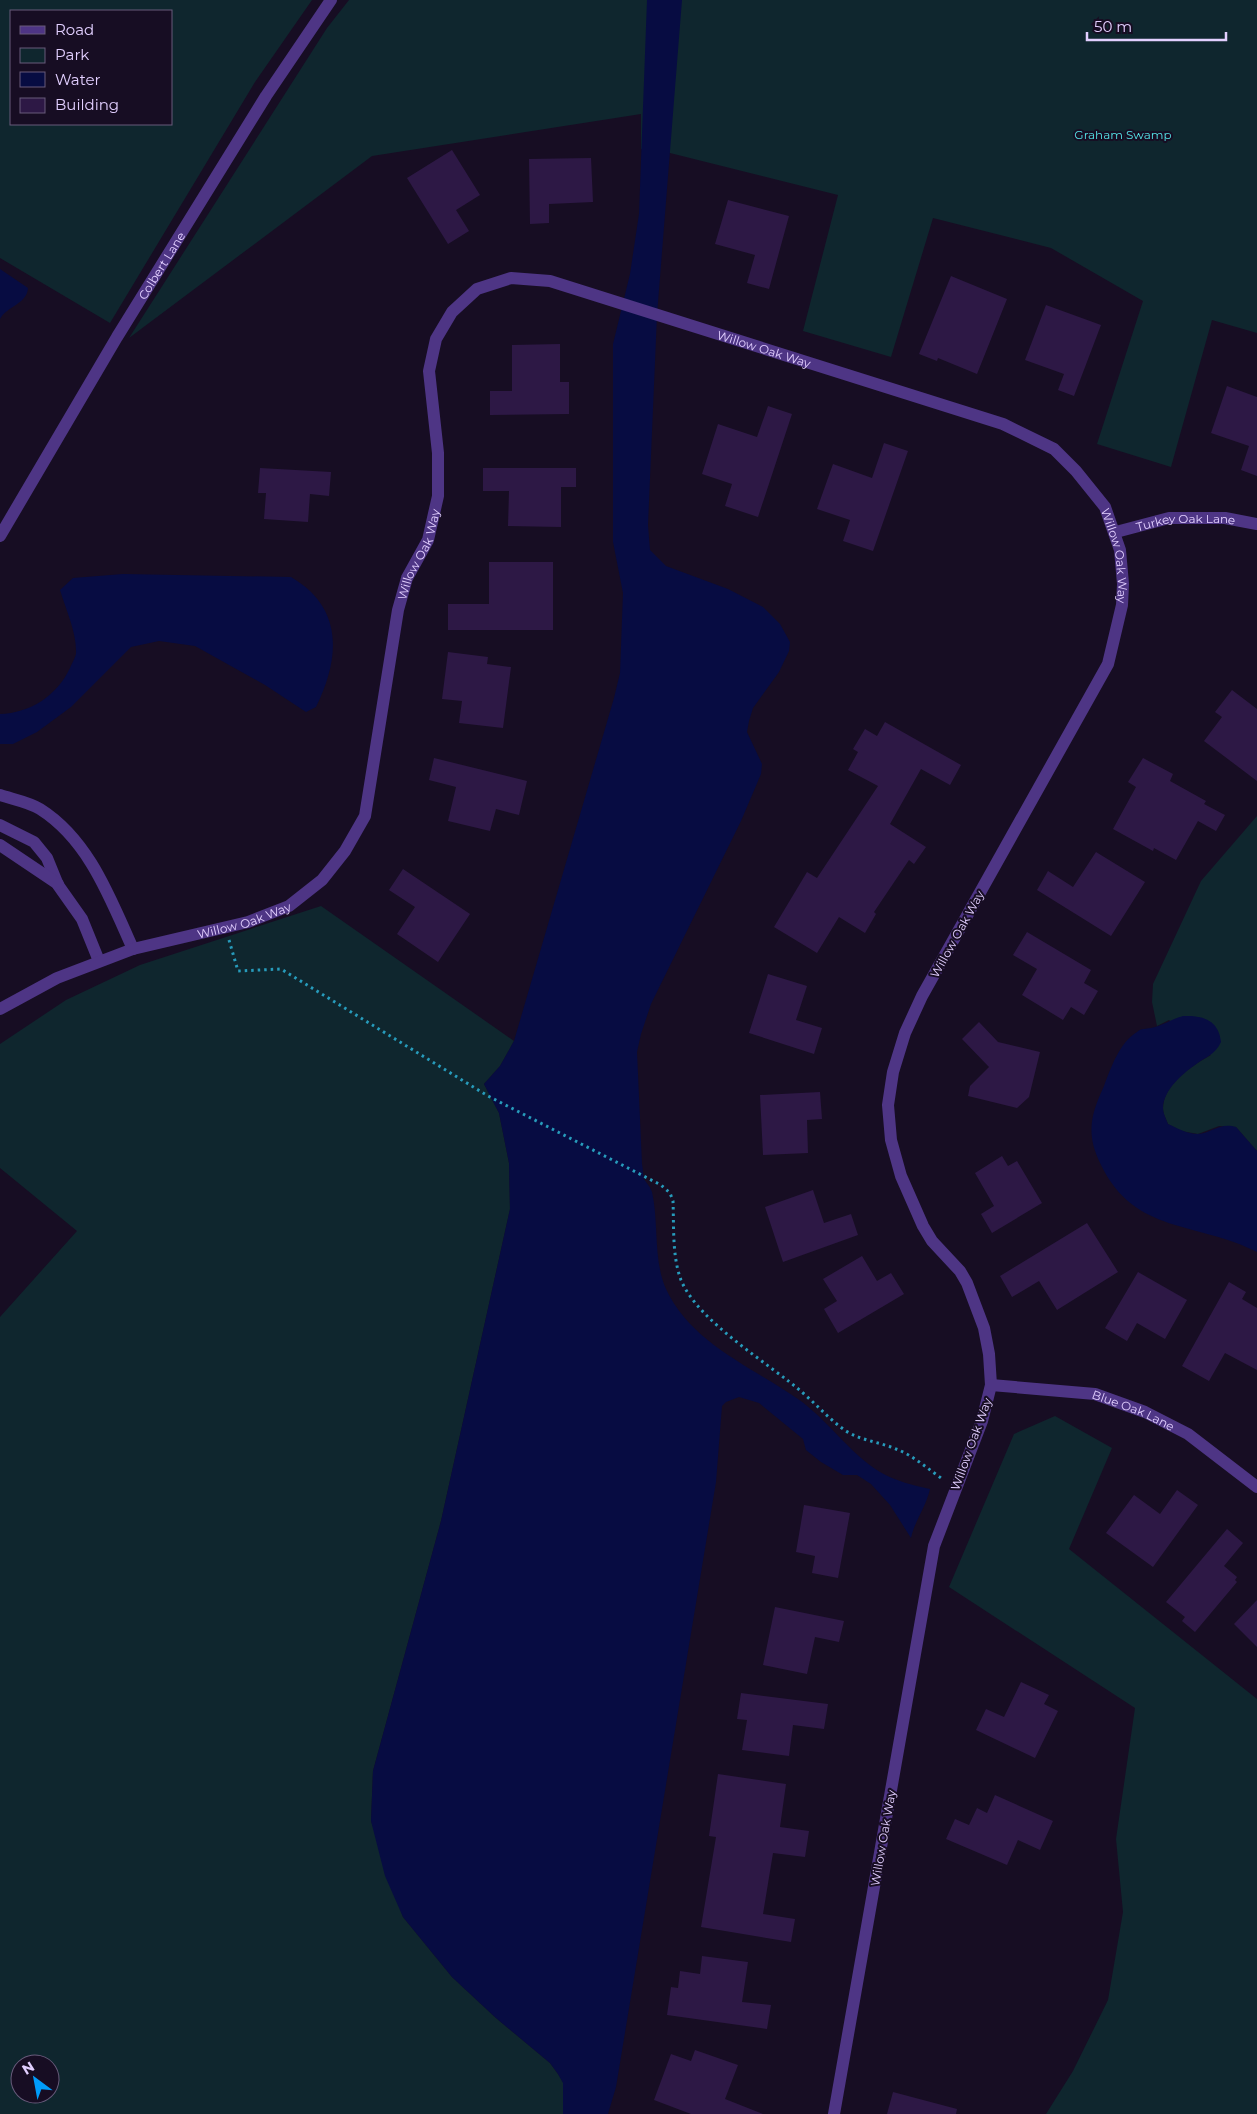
<svg xmlns="http://www.w3.org/2000/svg" width="1257" height="2114" font-family="Montserrat,sans-serif">
<style>
.green{fill:#0f262e;fill-rule:evenodd}
.water{fill:#070c42}
.building{fill:#2d1845}
.lines{fill:none;stroke-linecap:round;stroke-linejoin:round}
.path{stroke:#279bbb;stroke-width:3;stroke-dasharray:2.5 4;stroke-linecap:butt}
.minor{stroke:#4e3585;stroke-width:12}
.labels{text-anchor:middle;dominant-baseline:central;stroke-width:4;stroke-linejoin:round;paint-order:stroke}
.park-label{font-size:12px;fill:#54e2e6;stroke:#170d23}
.street-label{font-size:12px;fill:#e2cfff;stroke:#170d23}
</style>
<rect width="100%" height="100%" fill="#170d23"/>
<g class="green">
<path d="M 0,0 L 312,0 L 255,82 L 110,323 L 0,258 ZM 11,11 L 171,11 L 171,124 L 11,124 Z"/>
<path d="M 349,0 L 1257,0 L 1257,333 L 1212,320 L 1171,467 L 1097,444 L 1143,301 L 1051,248 L 933,218 L 891,357 L 803,331 L 838,195 L 670,153 L 641,149 L 641,114 L 372,156 L 129,338 L 327,28 Z"/>
<path d="M 1257,816 L 1257,1151 L 1236,1127 L 1219,1126 L 1198,1134 L 1181,1131 L 1168,1124 C 1166,1119 1163,1113 1163,1109 C 1163,1084 1193,1065 1211,1055 L 1169,1020 L 1157,1026 L 1152,1002 L 1153,984 L 1201,881 Z"/>
<path d="M 321,906 L 514,1041 L 500,1066 L 484,1084 L 499,1113 L 509,1163 L 510,1209 L 441,1521 L 373,1771 L 371,1821 L 403,1917 L 452,1977 L 496,2018 L 550,2063 L 558,2074 L 563,2082 L 563,2114 L 0,2114 L 0,1317 L 77,1231 L 0,1168 L 0,1044 L 66,1000 L 140,965 ZM 20,2064 L 50,2064 L 50,2094 L 20,2094 Z"/>
<path d="M 1055,1416 L 1112,1448 L 1069,1549 L 1257,1699 L 1257,2114 L 1046,2114 L 1073,2071 L 1108,2000 L 1123,1912 L 1116,1839 L 1135,1708 L 949,1587 L 1014,1434 Z"/>
</g>
<g class="water">
<path d="M 647,0 L 682,0 L 657,315 L 648,525 L 650,550 L 666,566 L 728,589 L 763,607 L 780,624 L 790,642 L 789,651 L 779,672 L 753,708 L 749,721 L 747,732 L 762,764 L 761,774 L 741,821 L 651,1004 L 641,1034 L 637,1052 L 642,1164 C 643,1169 643,1175 644,1179 C 647,1184 650,1186 652,1192 C 659,1223 653,1260 666,1289 C 691,1343 752,1367 798,1399 C 828,1420 849,1453 880,1472 C 896,1481 912,1485 930,1489 C 926,1507 915,1520 911,1538 L 890,1505 L 871,1484 L 857,1475 L 843,1475 L 821,1462 L 806,1450 L 803,1439 L 759,1403 L 739,1397 L 726,1402 L 722,1406 L 716,1482 L 616,2087 L 608,2114 L 563,2114 L 563,2083 L 558,2074 L 550,2063 L 496,2018 L 452,1977 L 403,1917 L 385,1876 L 371,1821 L 373,1771 L 441,1521 L 510,1209 L 509,1163 L 499,1113 L 484,1084 L 500,1066 L 514,1041 L 614,698 L 620,673 L 623,593 L 613,542 L 613,344 L 630,274 L 639,214 Z"/>
<path d="M 0,269 L 28,288 C 27,304 7,306 0,319 Z"/>
<path d="M 123,574 L 291,577 C 344,608 340,658 316,707 L 306,712 L 265,685 L 195,646 L 159,641 L 131,647 L 71,707 L 37,732 L 13,744 L 0,744 L 0,714 C 30,713 57,696 70,668 C 72,663 75,658 76,654 C 77,633 66,610 60,590 L 73,578 Z"/>
<path d="M 1183,1016 C 1202,1015 1219,1020 1221,1042 C 1215,1055 1205,1057 1195,1065 C 1182,1074 1163,1091 1163,1108 C 1163,1113 1166,1119 1168,1124 C 1177,1128 1187,1134 1198,1134 C 1212,1133 1220,1122 1236,1127 L 1257,1151 L 1257,1252 C 1197,1221 1135,1235 1101,1165 C 1086,1135 1090,1116 1104,1086 C 1111,1068 1119,1043 1137,1032 C 1141,1028 1146,1029 1151,1028 C 1162,1026 1172,1019 1183,1016 Z"/>
</g>
<g class="building">
<path d="M 452,150 L 480,195 L 456,210 L 469,231 L 448,244 L 407,178 Z"/>
<path d="M 591,158 L 593,202 L 549,204 L 549,223 L 530,224 L 529,159 Z"/>
<path d="M 728,200 L 789,216 L 769,289 L 747,283 L 755,255 L 715,244 Z"/>
<path d="M 951,276 L 1007,299 L 977,374 L 938,358 L 937,361 L 919,354 Z"/>
<path d="M 1046,305 L 1101,325 L 1074,396 L 1058,390 L 1064,374 L 1025,360 Z"/>
<path d="M 560,344 L 560,382 L 569,382 L 569,414 L 490,415 L 490,391 L 512,391 L 512,345 Z"/>
<path d="M 1227,386 L 1257,397 L 1257,476 L 1241,470 L 1249,446 L 1211,433 Z"/>
<path d="M 768,406 L 792,414 L 758,517 L 725,506 L 732,484 L 702,474 L 718,424 L 757,437 Z"/>
<path d="M 884,443 L 908,451 L 873,551 L 843,541 L 850,520 L 817,509 L 833,464 L 872,478 Z"/>
<path d="M 260,468 L 331,472 L 329,496 L 310,494 L 308,522 L 264,519 L 266,493 L 258,493 Z"/>
<path d="M 483,468 L 576,468 L 576,487 L 561,487 L 561,527 L 508,526 L 509,491 L 483,491 Z"/>
<path d="M 489,562 L 553,562 L 553,630 L 448,630 L 448,604 L 489,604 Z"/>
<path d="M 448,652 L 488,657 L 487,664 L 511,667 L 503,728 L 459,723 L 462,701 L 442,699 Z"/>
<path d="M 1232,690 L 1257,709 L 1257,781 L 1204,741 L 1222,717 L 1215,712 Z"/>
<path d="M 885,722 L 961,765 L 950,785 L 921,769 L 890,824 L 926,847 L 914,864 L 909,860 L 874,912 L 876,914 L 865,933 L 839,917 L 817,953 L 774,927 L 807,872 L 817,878 L 878,786 L 848,770 L 858,752 L 853,749 L 865,729 L 877,736 Z"/>
<path d="M 434,758 L 527,781 L 519,815 L 496,809 L 490,831 L 448,821 L 456,787 L 429,780 Z"/>
<path d="M 1143,758 L 1173,774 L 1170,781 L 1206,801 L 1204,804 L 1225,815 L 1216,831 L 1198,821 L 1176,860 L 1154,848 L 1153,851 L 1113,829 L 1136,787 L 1128,782 Z"/>
<path d="M 1096,852 L 1145,882 L 1111,936 L 1037,890 L 1048,871 L 1073,887 Z"/>
<path d="M 403,869 L 470,914 L 438,962 L 397,934 L 415,907 L 389,890 Z"/>
<path d="M 1027,932 L 1091,970 L 1084,983 L 1098,991 L 1084,1015 L 1071,1007 L 1063,1020 L 1022,995 L 1037,969 L 1013,955 Z"/>
<path d="M 768,974 L 807,986 L 796,1020 L 822,1028 L 814,1054 L 749,1033 Z"/>
<path d="M 979,1022 L 998,1042 L 1040,1052 L 1029,1097 L 1017,1108 L 968,1096 L 970,1086 L 989,1067 L 962,1039 Z"/>
<path d="M 820,1092 L 822,1119 L 807,1120 L 808,1153 L 763,1155 L 760,1095 Z"/>
<path d="M 1002,1156 L 1008,1166 L 1017,1161 L 1042,1203 L 992,1233 L 981,1214 L 994,1206 L 975,1173 Z"/>
<path d="M 813,1190 L 824,1223 L 851,1214 L 858,1235 L 783,1262 L 765,1207 Z"/>
<path d="M 1087,1223 L 1118,1272 L 1057,1310 L 1039,1281 L 1012,1297 L 1000,1276 Z"/>
<path d="M 862,1256 L 877,1281 L 891,1273 L 904,1294 L 838,1333 L 824,1309 L 837,1301 L 823,1279 Z"/>
<path d="M 1138,1272 L 1187,1300 L 1165,1339 L 1137,1323 L 1127,1341 L 1105,1328 Z"/>
<path d="M 1229,1282 L 1246,1292 L 1242,1299 L 1257,1308 L 1257,1370 L 1225,1353 L 1209,1381 L 1182,1366 Z"/>
<path d="M 1177,1490 L 1198,1505 L 1153,1567 L 1106,1533 L 1134,1495 L 1160,1514 Z"/>
<path d="M 804,1505 L 850,1513 L 838,1578 L 812,1573 L 815,1556 L 796,1552 Z"/>
<path d="M 1227,1529 L 1243,1543 L 1224,1566 L 1237,1577 L 1235,1580 L 1237,1582 L 1195,1632 L 1182,1621 L 1185,1617 L 1166,1602 Z"/>
<path d="M 1257,1600 L 1257,1647 L 1234,1624 Z"/>
<path d="M 775,1607 L 844,1621 L 839,1642 L 815,1637 L 807,1674 L 763,1665 Z"/>
<path d="M 1021,1682 L 1049,1695 L 1044,1704 L 1058,1711 L 1035,1758 L 976,1730 L 986,1709 L 1004,1717 Z"/>
<path d="M 741,1693 L 828,1704 L 824,1729 L 793,1725 L 789,1756 L 742,1750 L 747,1720 L 737,1719 Z"/>
<path d="M 718,1774 L 786,1784 L 780,1827 L 809,1831 L 805,1857 L 773,1853 L 763,1914 L 795,1919 L 791,1942 L 701,1927 L 716,1837 L 709,1836 Z"/>
<path d="M 995,1795 L 1053,1821 L 1040,1850 L 1018,1840 L 1007,1865 L 946,1839 L 955,1819 L 969,1825 L 977,1808 L 987,1813 Z"/>
<path d="M 702,1956 L 748,1962 L 742,2002 L 771,2005 L 767,2029 L 667,2015 L 671,1987 L 678,1988 L 680,1971 L 700,1974 Z"/>
<path d="M 695,2050 L 738,2065 L 725,2099 L 763,2114 L 691,2114 L 654,2100 L 671,2054 L 691,2061 Z"/>
<path d="M 893,2092 L 957,2109 L 956,2114 L 887,2114 Z"/>
</g>
<g class="lines">
<path class="path" d="M 229,940 L 238,971 L 281,969 L 488,1096 L 661,1185 L 670,1193 L 673,1201 C 674,1227 672,1256 681,1280 C 698,1322 770,1364 803,1393 C 818,1406 830,1420 846,1431 C 862,1441 880,1442 896,1449 C 913,1455 929,1470 944,1480"/>
<g class="minor">
<path id="s1" d="M 1116,532 L 1169,518 L 1225,518 L 1257,524"/>
<path id="s2" d="M 0,536 L 117,337 L 266,96 L 331,0"/>
<path d="M 0,795 C 12,799 29,802 40,809 C 89,840 110,898 133,949"/>
<path d="M 0,825 L 34,842 L 47,858 L 58,885 L 82,919 L 99,961"/>
<path d="M 0,845 L 58,884"/>
<path id="s3" d="M 0,1009 L 57,978 L 133,949 L 248,922 L 289,906 L 322,880 L 345,851 L 365,816 L 398,610 L 407,578 L 428,540 L 438,496 L 438,453 L 429,371 L 436,339 L 452,312 L 477,289 L 511,278 L 550,281 L 1003,424 L 1054,449 L 1076,471 L 1105,507 L 1120,550 L 1123,584 L 1122,605 L 1108,664 L 922,996 L 905,1033 L 893,1072 L 888,1105 L 891,1140 L 901,1176 L 923,1226 L 932,1241 L 960,1271 L 967,1283 L 984,1328 L 989,1354 L 991,1385 L 982,1421 L 934,1546 L 834,2114"/>
<path id="s4" d="M 991,1385 L 1095,1394 L 1145,1412 L 1188,1434 L 1257,1487"/>
</g>
</g>
<g class="labels">
<g class="park-label">
<text x="1123" y="134">Graham Swamp</text>
</g>
<g class="street-label">
<text stroke="none"><textPath href="#s2" startOffset="315">Colbert Lane</textPath></text>
<text stroke="none"><textPath href="#s3" startOffset="1281">Willow Oak Way</textPath></text>
<text stroke="none"><textPath href="#s1" startOffset="71">Turkey Oak Lane</textPath></text>
<text stroke="none"><textPath href="#s3" startOffset="696">Willow Oak Way</textPath></text>
<text stroke="none"><textPath href="#s3" startOffset="1716">Willow Oak Way</textPath></text>
<text stroke="none"><textPath href="#s3" startOffset="261">Willow Oak Way</textPath></text>
<text transform="translate(957 934) rotate(-61)">Willow Oak Way</text>
<text stroke="none"><textPath href="#s4" startOffset="146">Blue Oak Lane</textPath></text>
<text transform="translate(971 1444) rotate(-70)">Willow Oak Way</text>
<text transform="translate(883 1838) rotate(-80)">Willow Oak Way</text>
</g>
</g>
<rect x="10" y="10" width="162" height="115" fill="#170d23" stroke="#685b7b"/>
<rect x="20" y="26" width="25" height="8" fill="#4e3585" stroke="#685b7b"/>
<text x="55" y="35" font-size="15" fill="#e2cfff">Road</text>
<rect x="20" y="48" width="25" height="15" fill="#0f262e" stroke="#685b7b"/>
<text x="55" y="60" font-size="15" fill="#e2cfff">Park</text>
<rect x="20" y="72" width="25" height="15" fill="#070c42" stroke="#685b7b"/>
<text x="55" y="85" font-size="15" fill="#e2cfff">Water</text>
<rect x="20" y="98" width="25" height="15" fill="#2d1845" stroke="#685b7b"/>
<text x="55" y="110" font-size="15" fill="#e2cfff">Building</text>
<g transform="translate(35 2079) rotate(328)"><circle r="24" fill="#170d23" stroke="#685b7b"/>
<path d="M0-4L9 19L0 12L-9 19Z" fill="#009cfa"/>
<text y="-8" font-size="14" font-weight="bold" text-anchor="middle" fill="#e2cfff">N</text>
</g>
<path d="M1087 32v8h139v-8" fill="none" stroke="#e2cfff" stroke-width="2.5"/>
<text x="1094" y="32" font-size="15" fill="#e2cfff" stroke="#170d23" stroke-width="4" paint-order="stroke">50 m</text>
</svg>
